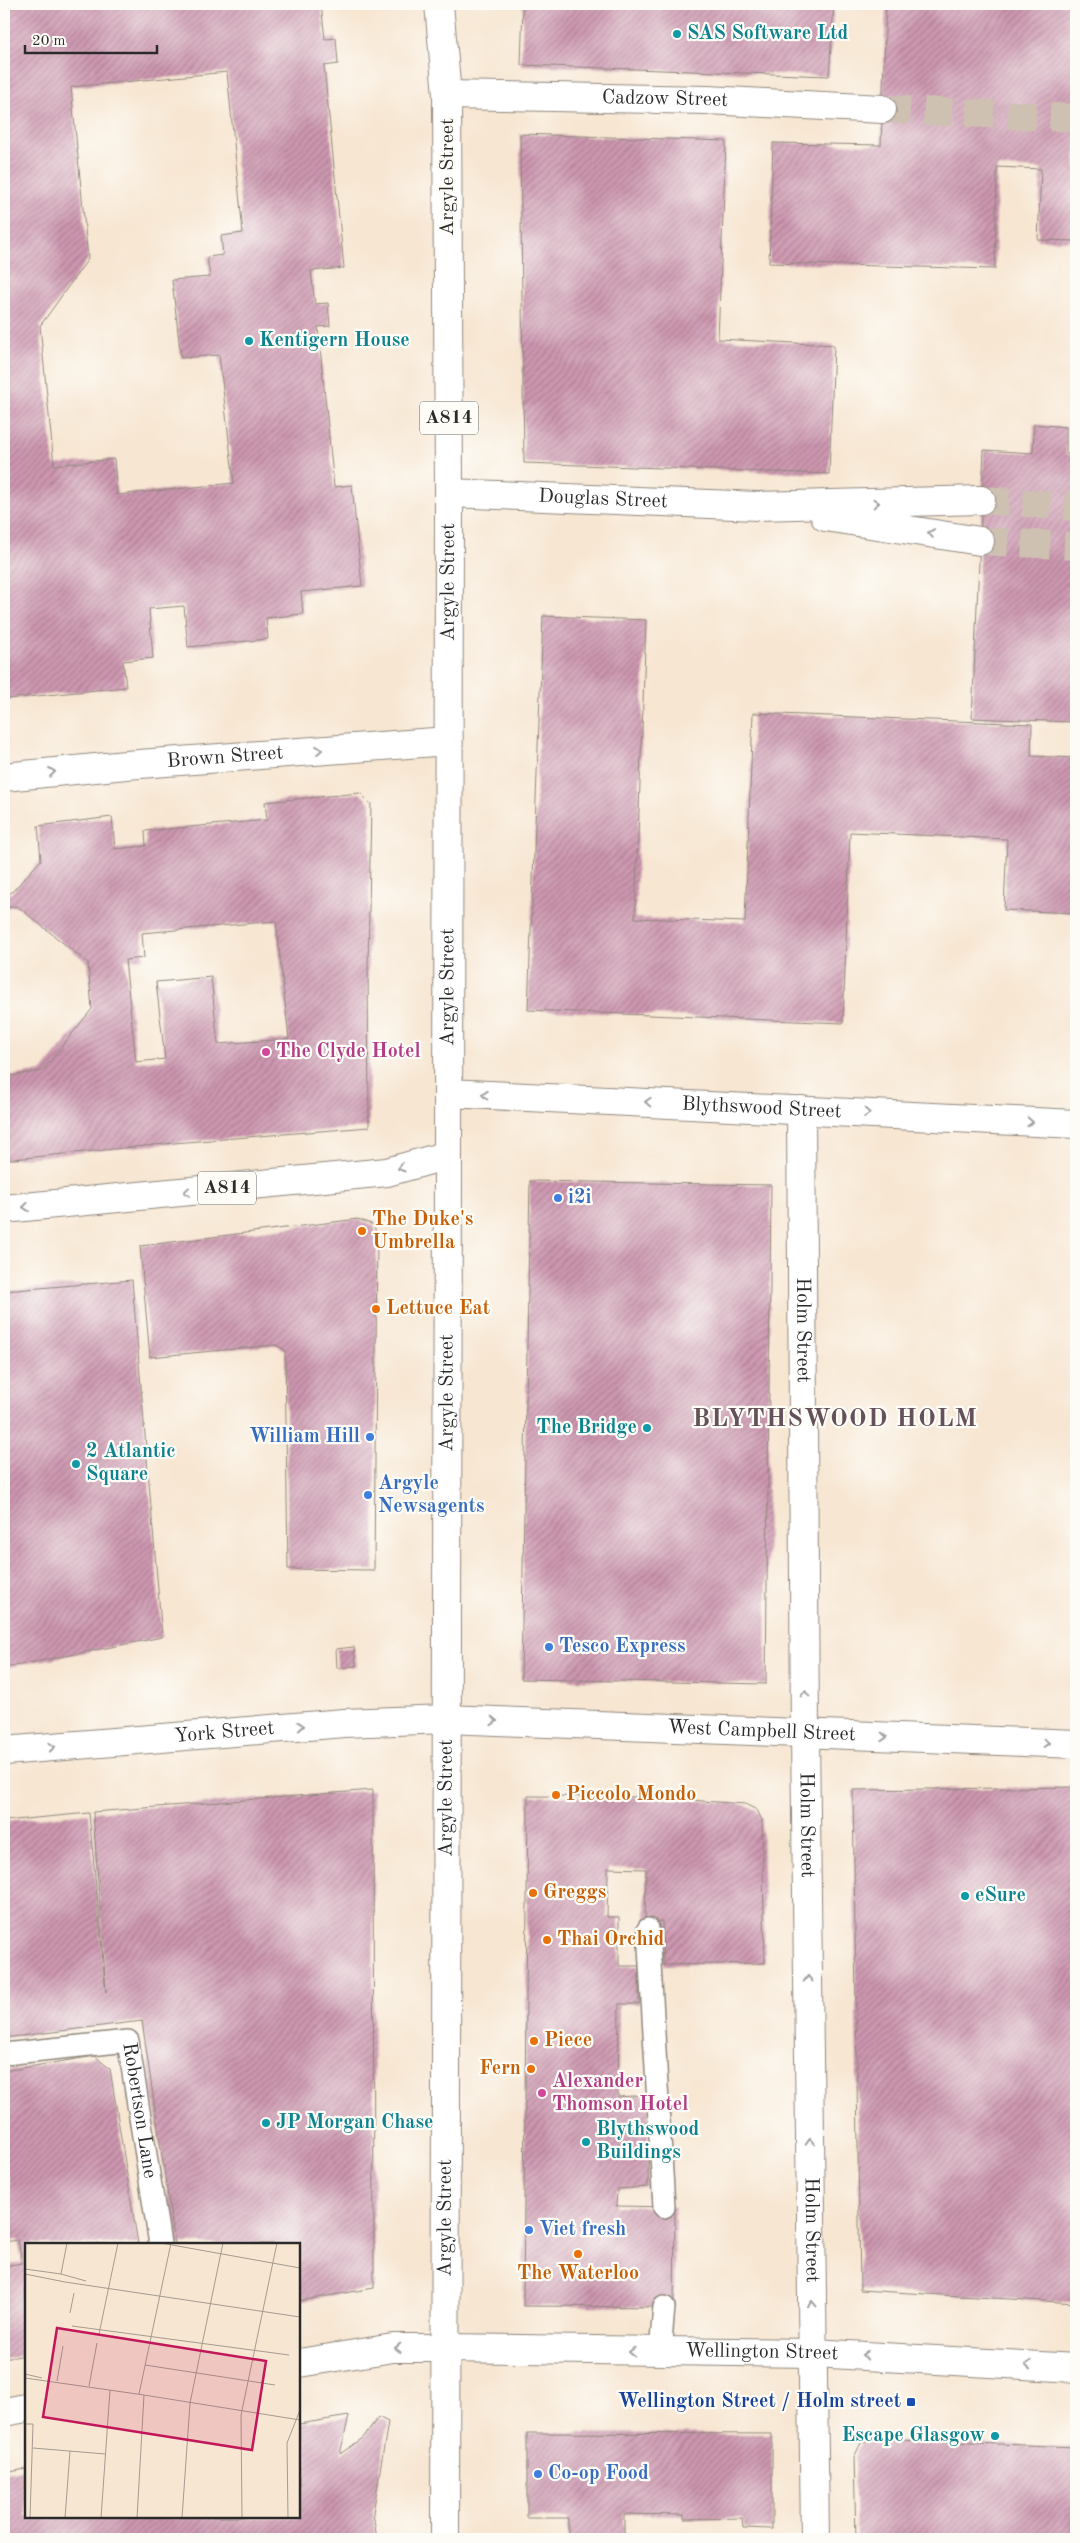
<svg xmlns="http://www.w3.org/2000/svg" width="1080" height="2543" font-family="'Old Standard TT',serif">
<style>
.building{fill:url(#building-hatch);fill-rule:evenodd}
.lines{fill:none;stroke-linecap:round;stroke-linejoin:round}
.minor-tunnel{stroke:#cec1b1;stroke-width:28;stroke-dasharray:28 14;stroke-linecap:butt}
.service-casing{stroke:#91887e;stroke-width:24}
.minor-casing{stroke:#91887e;stroke-width:30}
.primary-casing{stroke:#91887e;stroke-width:30}
.service{stroke:#fff;stroke-width:21}
.minor{stroke:#fff;stroke-width:28}
.primary{stroke:#fff;stroke-width:28}
.oneway{stroke:#a0a0a0}
.culture-dot{fill:#0f9aa8;stroke:#fdfcf7;stroke-width:2}
.hotel-dot{fill:#d1479c;stroke:#fdfcf7;stroke-width:2}
.shop-dot{fill:#3f7fe0;stroke:#fdfcf7;stroke-width:2}
.food-dot{fill:#e8710a;stroke:#fdfcf7;stroke-width:2}
.transit-dot{fill:#1a4fb4;stroke:#fdfcf7;stroke-width:2}
.labels{text-anchor:middle;dominant-baseline:central;stroke-width:4.5;stroke-linejoin:round;paint-order:stroke}
.shield{fill:#fdfcf7;stroke:#6a6a68;stroke-width:1}
.shield-label{font-size:19px;font-weight:bold;fill:#2b2b2b}
.culture-label{font-size:20px;font-weight:bold;fill:#0d838f;stroke:#fdfcf7;text-anchor:start}
.street-label{font-size:20px;fill:#2b2b2b;stroke:#fdfcf7}
.hotel-label{font-size:20px;font-weight:bold;fill:#b23c85;stroke:#fdfcf7;text-anchor:start}
.shop-label{font-size:20px;font-weight:bold;fill:#366cbe;stroke:#fdfcf7;text-anchor:start}
.food-label{font-size:20px;font-weight:bold;fill:#c56008;stroke:#fdfcf7;text-anchor:start}
.transit-label{font-size:20px;font-weight:bold;fill:#164399;stroke:#fdfcf7;text-anchor:end}
.district-label{font-size:25px;font-weight:bold;letter-spacing:1px;fill:#64515a;stroke:#fdfcf7}
.inset-road{fill:none;stroke:#a59b8f;stroke-width:1}
.view{fill:#c2185b;fill-opacity:0.15;stroke:#c2185b;stroke-width:2.5}
.inset-edge{fill:none;stroke:#2b2b2b;stroke-width:2.5}
</style>
<defs>
<pattern id="building-hatch" width="6" height="6" patternUnits="userSpaceOnUse" patternTransform="scale(1.25)"><rect width="6" height="6" fill="#cd97b0"/><path d="M-1 1l2-2M0 6l6-6M5 7l2-2" fill="none" stroke="#a77b8f"/></pattern>
</defs>
<rect width="100%" height="100%" fill="#fdfcf7"/>
<filter id="ink" filterUnits="userSpaceOnUse"><feTurbulence type="fractalNoise" baseFrequency=".02" numOctaves="2"/><feDisplacementMap in="SourceGraphic" scale="10" xChannelSelector="R" yChannelSelector="G"/><feConvolveMatrix kernelMatrix="1 2 1 2 8 2 1 2 1" color-interpolation-filters="sRGB"/></filter>
<filter id="wash" filterUnits="userSpaceOnUse"><feTurbulence type="fractalNoise" baseFrequency=".0096" numOctaves="4" result="noise"/><feDisplacementMap in="SourceGraphic" scale="20" xChannelSelector="R" yChannelSelector="G"/><feGaussianBlur stdDeviation="1.12" result="paint"/><feColorMatrix in="noise" values="0 0 0 0 0 0 0 0 0 0 0 0 0 0 0 0 0 1.4 0 .05"/><feComposite in="paint" operator="in"/></filter>
<g filter="url(#wash)">
<rect width="100%" height="100%" fill="#f7e6d2"/>
<g id="blocks">
<g class="building">
<path d="M 4,4 L 321,4 L 325,39 L 336,38 L 338,64 L 324,66 L 344,268 L 311,271 L 315,304 L 328,303 L 330,326 L 318,327 L 334,487 L 352,485 L 362,586 L 301,592 L 303,614 L 266,618 L 268,639 L 188,647 L 184,606 L 149,609 L 153,658 L 123,661 L 126,687 L 7,699 L 6,680 L 4,680 ZM 227,72 L 243,233 L 221,236 L 223,255 L 207,257 L 210,277 L 172,280 L 181,358 L 219,355 L 234,483 L 117,495 L 114,459 L 54,465 L 40,326 L 88,259 L 71,87 Z"/>
<path d="M 523,4 L 834,4 L 829,76 L 521,65 Z"/>
<path d="M 886,4 L 1076,4 L 1076,241 L 1038,240 L 1041,169 L 997,167 L 995,269 L 769,263 L 773,143 L 881,145 Z"/>
<path d="M 520,134 L 726,141 L 718,339 L 834,345 L 829,474 L 524,463 Z"/>
<path d="M 1034,424 L 1066,427 L 1066,454 L 1076,455 L 1076,663 L 1073,722 L 972,718 L 984,450 L 1033,453 Z"/>
<path d="M 543,616 L 646,620 L 635,918 L 745,922 L 753,713 L 1032,724 L 1031,756 L 1076,758 L 1076,913 L 1004,910 L 1007,839 L 850,832 L 843,1023 L 528,1010 Z"/>
<path d="M 360,793 L 371,804 L 368,965 L 369,1127 L 174,1143 L 4,1160 L 4,1077 L 42,1071 L 92,1009 L 88,963 L 17,906 L 4,908 L 4,894 L 11,893 L 41,860 L 38,826 L 112,817 L 115,849 L 146,846 L 145,831 L 267,820 L 265,802 ZM 276,921 L 289,1039 L 218,1044 L 211,977 L 156,982 L 165,1059 L 136,1062 L 125,960 L 144,958 L 142,933 Z"/>
<path d="M 530,1181 L 771,1185 L 766,1684 L 521,1679 Z"/>
<path d="M 358,1219 L 374,1225 L 377,1237 L 374,1570 L 288,1569 L 285,1350 L 276,1345 L 150,1357 L 140,1246 Z"/>
<path d="M 132,1280 L 162,1637 L 4,1668 L 4,1291 Z"/>
<path d="M 354,1647 L 356,1666 L 337,1668 L 336,1649 Z"/>
<path d="M 1076,1787 L 1076,2303 L 860,2290 L 853,1790 Z"/>
<path d="M 373,1790 L 374,2288 L 299,2301 L 299,2244 L 175,2244 L 142,2021 L 4,2038 L 4,1821 L 89,1813 L 106,1992 L 93,1812 Z"/>
<path d="M 528,1796 L 646,1797 L 745,1804 L 757,1810 L 762,1820 L 765,1963 L 663,1965 L 662,1921 L 645,1922 L 646,1869 L 608,1868 L 607,1917 L 619,1917 L 619,1966 L 639,1966 L 639,2004 L 619,2004 L 618,2097 L 649,2095 L 648,2187 L 617,2189 L 616,2206 L 675,2207 L 674,2307 L 523,2306 Z"/>
<path d="M 95,2056 L 110,2069 L 138,2244 L 26,2244 L 26,2355 L 4,2359 L 4,2266 L 22,2263 L 18,2240 L 4,2242 L 4,2188 L 9,2187 L 8,2176 L 4,2177 L 4,2071 Z"/>
<path d="M 349,2416 L 340,2454 L 363,2438 L 378,2417 L 388,2422 L 373,2513 L 377,2539 L 4,2539 L 4,2473 L 26,2469 L 26,2517 L 299,2517 L 299,2424 Z"/>
<path d="M 527,2433 L 772,2434 L 772,2529 L 743,2528 L 742,2518 L 684,2519 L 684,2515 L 624,2514 L 624,2539 L 568,2539 L 568,2518 L 527,2518 Z"/>
<path d="M 872,2439 L 1076,2447 L 1076,2539 L 949,2537 L 946,2539 L 856,2539 L 854,2457 L 861,2443 Z"/>
</g>
</g>
</g>
<g filter="url(#ink)">
<use href="#blocks" fill-opacity="0" stroke="#91887e" stroke-width="1"/>
<g class="lines">
<g class="minor-tunnel">
<path d="M 882,109 L 1076,118"/>
<path d="M 981,500 L 1076,507"/>
<path d="M 980,541 L 1076,546"/>
</g>
<g class="service-casing">
<g id="service">
<path d="M 648,1929 L 664,2207"/>
<path id="s1" d="M 4,2054 L 128,2041 L 160,2244"/>
<path d="M 660,2352 L 664,2307"/>
</g>
</g>
<g class="minor-casing">
<g id="minor">
<path id="s2" d="M 447,95 L 707,100 L 882,109"/>
<path id="s3" d="M 449,493 L 757,506 L 981,500"/>
<path d="M 825,517 L 980,541"/>
<path id="s4" d="M 4,777 L 126,765 L 448,741"/>
<path id="s5" d="M 448,1093 L 1076,1124"/>
<path id="s6" d="M 801,1110 L 805,1734 L 815,2539"/>
<path id="s7" d="M 4,1751 L 344,1723 L 446,1719 L 1076,1744"/>
<path id="s8" d="M 299,2363 L 393,2348 L 446,2348 L 813,2353 L 1076,2368"/>
<path d="M 4,2412 L 26,2408"/>
<path id="s9" d="M 445,2539 L 448,1155"/>
</g>
</g>
<g class="primary-casing">
<g id="primary">
<path id="s10" d="M 4,1209 L 387,1172 L 448,1155 L 449,493 L 447,95 L 439,4"/>
</g>
</g>
<use href="#service" class="service"/>
<use href="#minor" class="minor"/>
<use href="#primary" class="primary"/>
</g>
<defs><path id="oneway-chevron" d="M-2-3.5L2.5 0L-2 3.5" fill="none" stroke-width="1.6" stroke-linecap="round" stroke-linejoin="round" transform="scale(1.25)"/></defs>
<g class="oneway">
<use href="#oneway-chevron" transform="translate(876 503) rotate(-2)"/>
<use href="#oneway-chevron" transform="translate(931 533) rotate(-171)"/>
<use href="#oneway-chevron" transform="translate(319 750) rotate(-4)"/>
<use href="#oneway-chevron" transform="translate(52 772) rotate(-6)"/>
<use href="#oneway-chevron" transform="translate(485 1095) rotate(-177)"/>
<use href="#oneway-chevron" transform="translate(648 1102) rotate(-177)"/>
<use href="#oneway-chevron" transform="translate(867 1113) rotate(3)"/>
<use href="#oneway-chevron" transform="translate(1030 1122) rotate(3)"/>
<use href="#oneway-chevron" transform="translate(401 1168) rotate(164)"/>
<use href="#oneway-chevron" transform="translate(187 1192) rotate(174)"/>
<use href="#oneway-chevron" transform="translate(26 1207) rotate(174)"/>
<use href="#oneway-chevron" transform="translate(805 1694) rotate(-90)"/>
<use href="#oneway-chevron" transform="translate(494 1721) rotate(2)"/>
<use href="#oneway-chevron" transform="translate(301 1726) rotate(-5)"/>
<use href="#oneway-chevron" transform="translate(884 1737) rotate(2)"/>
<use href="#oneway-chevron" transform="translate(1046 1743) rotate(2)"/>
<use href="#oneway-chevron" transform="translate(52 1747) rotate(-5)"/>
<use href="#oneway-chevron" transform="translate(808 1979) rotate(-91)"/>
<use href="#oneway-chevron" transform="translate(810 2142) rotate(-91)"/>
<use href="#oneway-chevron" transform="translate(812 2304) rotate(-91)"/>
<use href="#oneway-chevron" transform="translate(398 2348) rotate(178)"/>
<use href="#oneway-chevron" transform="translate(632 2352) rotate(-179)"/>
<use href="#oneway-chevron" transform="translate(865 2355) rotate(-177)"/>
<use href="#oneway-chevron" transform="translate(1028 2365) rotate(-176)"/>
</g>
</g>
<g class="culture-dot">
<circle cx="677" cy="34" r="5"/>
<circle cx="249" cy="341" r="5"/>
<circle cx="647" cy="1428" r="5"/>
<circle cx="76" cy="1464" r="5"/>
<circle cx="965" cy="1896" r="5"/>
<circle cx="266" cy="2123" r="5"/>
<circle cx="586" cy="2142" r="5"/>
<circle cx="995" cy="2436" r="5"/>
</g>
<g class="hotel-dot">
<circle cx="266" cy="1052" r="5"/>
<circle cx="542" cy="2093" r="5"/>
</g>
<g class="shop-dot">
<circle cx="558" cy="1198" r="5"/>
<circle cx="370" cy="1437" r="5"/>
<circle cx="368" cy="1495" r="5"/>
<circle cx="549" cy="1647" r="5"/>
<circle cx="529" cy="2230" r="5"/>
<circle cx="538" cy="2474" r="5"/>
</g>
<g class="food-dot">
<circle cx="362" cy="1231" r="5"/>
<circle cx="376" cy="1309" r="5"/>
<circle cx="556" cy="1795" r="5"/>
<circle cx="533" cy="1893" r="5"/>
<circle cx="547" cy="1940" r="5"/>
<circle cx="534" cy="2041" r="5"/>
<circle cx="531" cy="2069" r="5"/>
<circle cx="578" cy="2254" r="5"/>
</g>
<rect class="transit-dot" x="906" y="2397" width="10" height="10" rx="2.5"/>
<g class="labels">
<g class="shield">
<rect x="420" y="401.5" width="58" height="33" rx="4"/>
<rect x="198" y="1171.5" width="58" height="33" rx="4"/>
</g>
<g class="shield-label">
<text x="449" y="418">A814</text>
<text x="227" y="1188">A814</text>
</g>
<g class="culture-label">
<text x="687" y="34">SAS Software Ltd</text>
<text x="259" y="341">Kentigern House</text>
<text x="637" y="1428" text-anchor="end">The Bridge</text>
<text x="86" y="1452">2 Atlantic<tspan x="86" dy="23">Square</tspan></text>
<text x="975" y="1896">eSure</text>
<text x="276" y="2123">JP Morgan Chase</text>
<text x="596" y="2130">Blythswood<tspan x="596" dy="23">Buildings</tspan></text>
<text x="985" y="2436" text-anchor="end">Escape Glasgow</text>
</g>
<g class="street-label">
<text stroke="none"><textPath href="#s2" startOffset="218">Cadzow Street</textPath></text>
<text transform="translate(448 177) rotate(-90)">Argyle Street</text>
<text stroke="none"><textPath href="#s3" startOffset="154">Douglas Street</textPath></text>
<text stroke="none"><textPath href="#s10" startOffset="1021">Argyle Street</textPath></text>
<text stroke="none"><textPath href="#s4" startOffset="222">Brown Street</textPath></text>
<text stroke="none"><textPath href="#s10" startOffset="616">Argyle Street</textPath></text>
<text stroke="none"><textPath href="#s5" startOffset="314">Blythswood Street</textPath></text>
<text stroke="none"><textPath href="#s6" startOffset="220">Holm Street</textPath></text>
<text stroke="none"><textPath href="#s9" startOffset="1146">Argyle Street</textPath></text>
<text stroke="none"><textPath href="#s7" startOffset="759">West Campbell Street</textPath></text>
<text stroke="none"><textPath href="#s7" startOffset="221">York Street</textPath></text>
<text stroke="none"><textPath href="#s9" startOffset="741">Argyle Street</textPath></text>
<text stroke="none"><textPath href="#s6" startOffset="715">Holm Street</textPath></text>
<text stroke="none"><textPath href="#s1" startOffset="195">Robertson Lane</textPath></text>
<text stroke="none"><textPath href="#s9" startOffset="321">Argyle Street</textPath></text>
<text stroke="none"><textPath href="#s6" startOffset="1120">Holm Street</textPath></text>
<text stroke="none"><textPath href="#s8" startOffset="464">Wellington Street</textPath></text>
</g>
<g class="hotel-label">
<text x="276" y="1052">The Clyde Hotel</text>
<text x="552" y="2082">Alexander<tspan x="552" dy="23">Thomson Hotel</tspan></text>
</g>
<g class="shop-label">
<text x="568" y="1198">i2i</text>
<text x="360" y="1437" text-anchor="end">William Hill</text>
<text x="378" y="1484">Argyle<tspan x="378" dy="23">Newsagents</tspan></text>
<text x="559" y="1647">Tesco Express</text>
<text x="539" y="2230">Viet fresh</text>
<text x="548" y="2474">Co-op Food</text>
</g>
<g class="food-label">
<text x="372" y="1220">The Duke's<tspan x="372" dy="23">Umbrella</tspan></text>
<text x="386" y="1309">Lettuce Eat</text>
<text x="566" y="1795">Piccolo Mondo</text>
<text x="543" y="1893">Greggs</text>
<text x="557" y="1940">Thai Orchid</text>
<text x="544" y="2041">Piece</text>
<text x="521" y="2069" text-anchor="end">Fern</text>
<text x="578" y="2274" text-anchor="middle">The Waterloo</text>
</g>
<g class="transit-label">
<text x="901" y="2402">Wellington Street / Holm street</text>
</g>
<g class="district-label">
<text x="835" y="1419">BLYTHSWOOD HOLM</text>
</g>
</g>
<g transform="translate(25 2243)">
<rect width="275" height="275" fill="#f7e6d2"/>
<path class="inset-road" d="M 136,0 L 275,25M 0,26 L 36,31M 0,31 L 40,39M 36,31 L 61,38M 36,31 L 42,0M 40,39 L 275,74M 45,70 L 49,50M 47,83 L 264,112M 74,91 L 93,0M 120,122 L 250,142M 0,131 L 17,135M 0,135 L 119,152 L 112,275M 32,138 L 38,103M 64,143 L 72,100M 114,151 L 146,0M 119,152 L 275,177M 0,181 L 8,181 L 5,275M 8,205 L 80,211M 40,275 L 45,208M 76,275 L 85,147M 157,275 L 165,160 L 198,0M 217,275 L 216,172 L 252,0M 263,275 L 262,200 L 275,167"/>
<path class="view" d="M 32,85 L 241,118 L 227,207 L 18,174 Z"/>
<rect width="275" height="275" class="inset-edge"/>
</g>
<rect width="1080" height="2543" fill="none" stroke="#fdfcf7" stroke-width="20"/>
<path d="M25 45v8h132v-8" fill="none" stroke="#2b2b2b" stroke-width="2.5"/>
<text x="32" y="45" font-size="15" fill="#2b2b2b" stroke="#fdfcf7" stroke-width="4" paint-order="stroke">20 m</text>
</svg>
